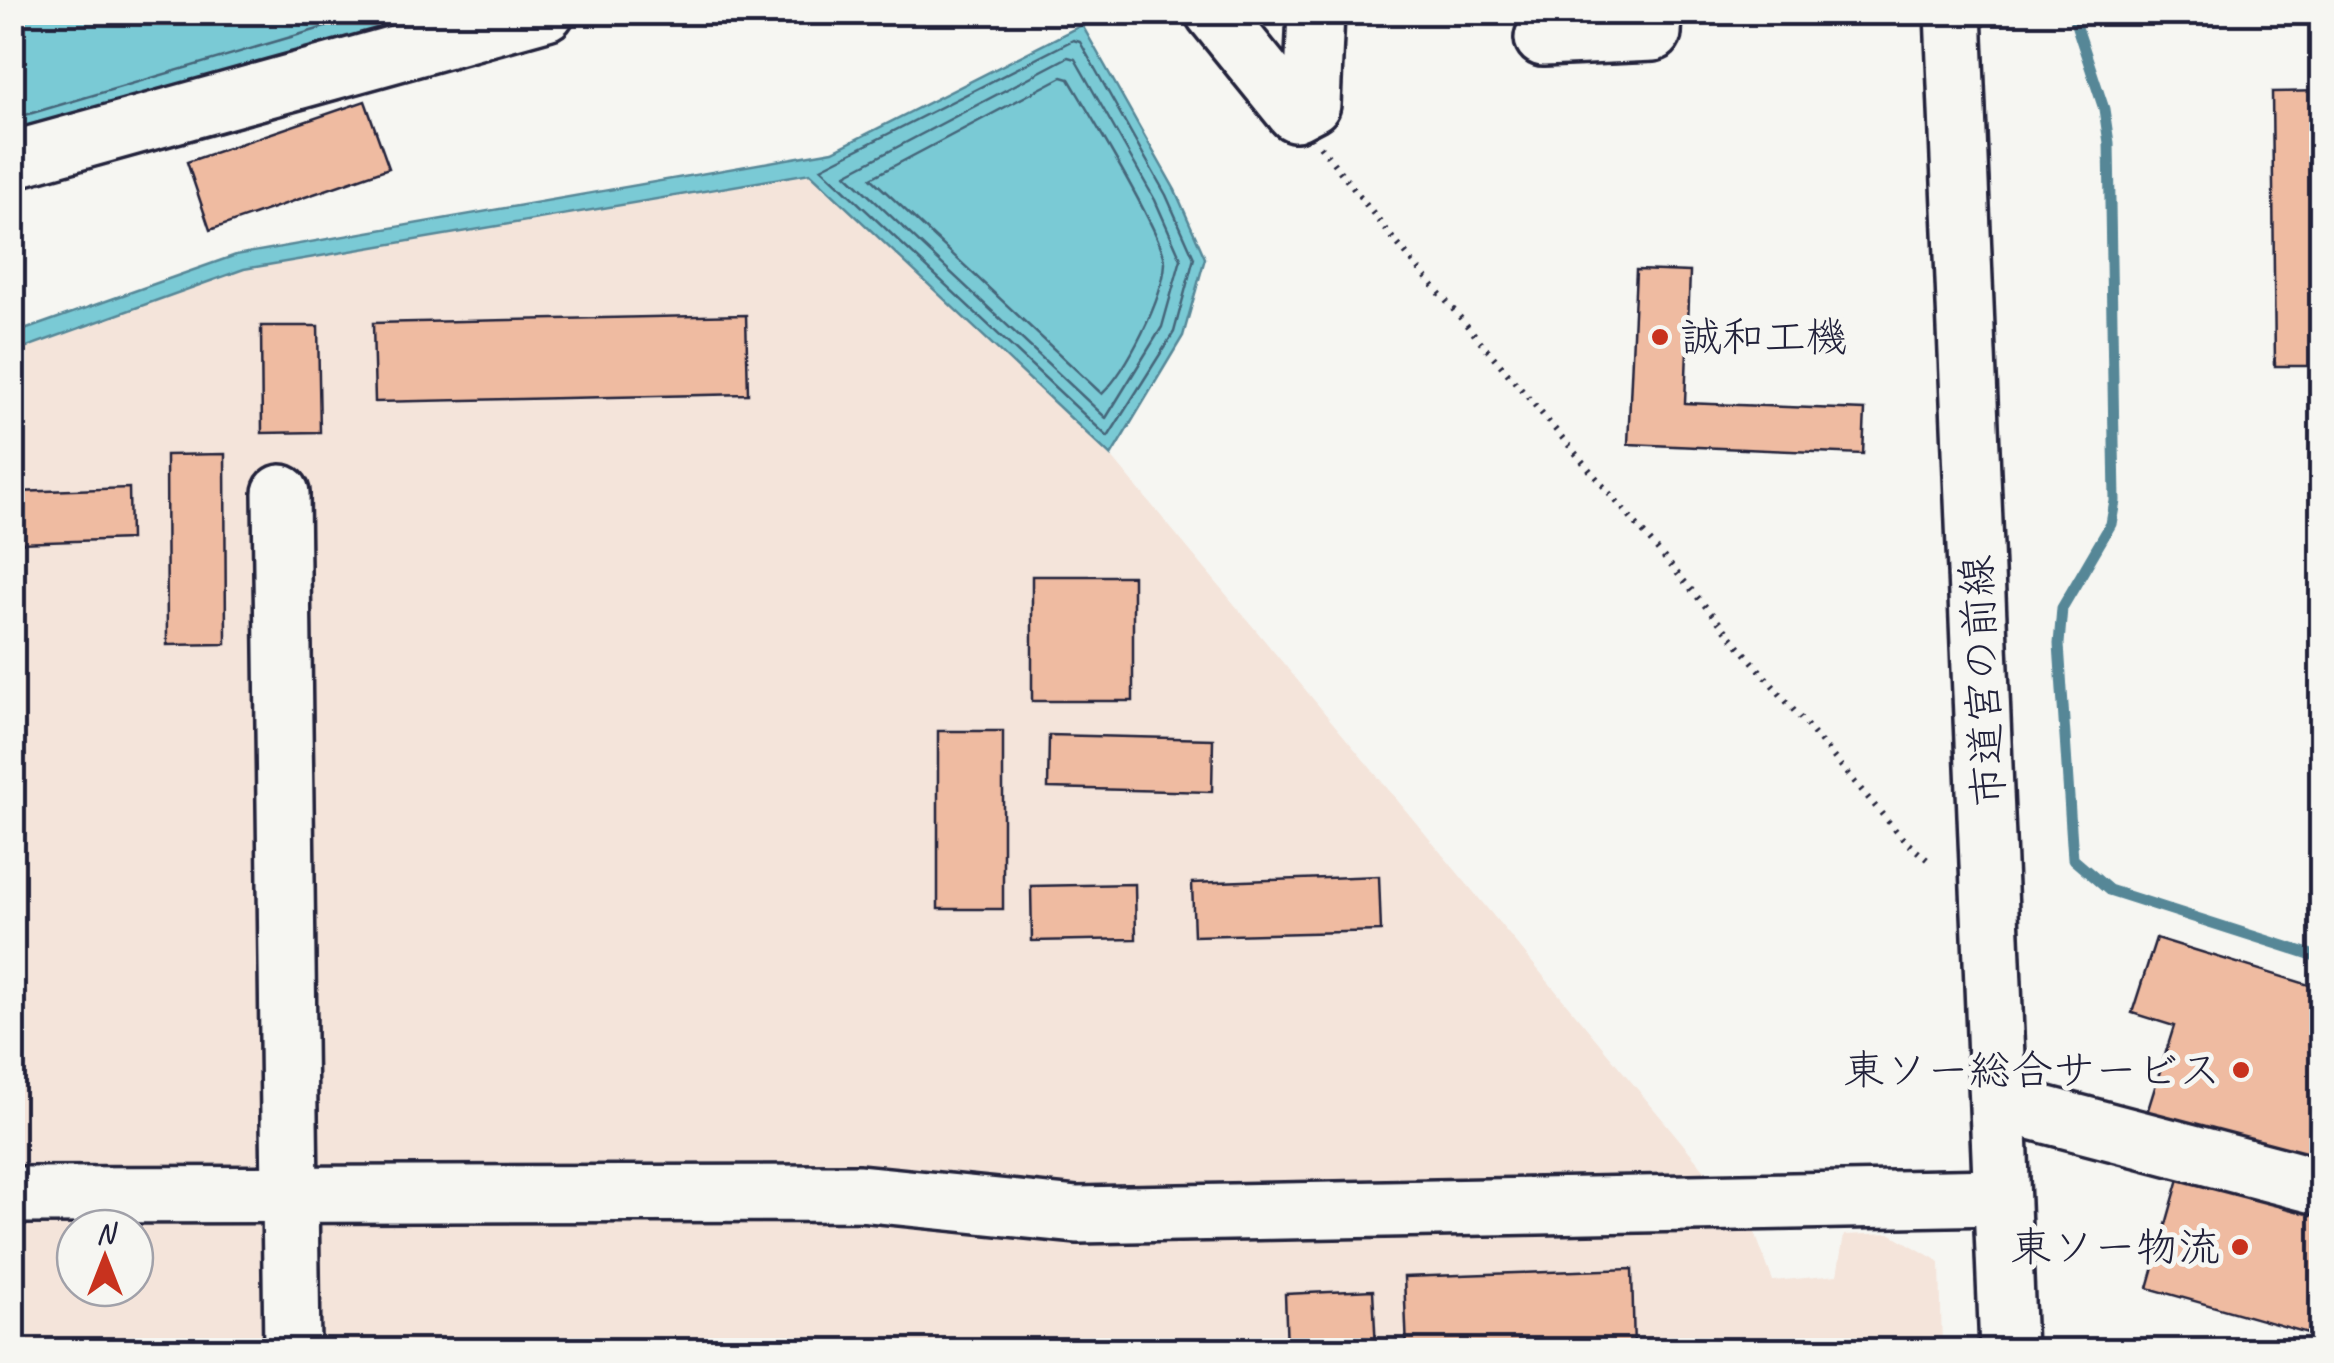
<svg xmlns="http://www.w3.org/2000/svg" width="2334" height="1363" font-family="Caveat,'Klee One',sans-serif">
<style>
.built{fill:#f4e4da;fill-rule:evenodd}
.water{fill:#7acad5;stroke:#578797;stroke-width:2.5}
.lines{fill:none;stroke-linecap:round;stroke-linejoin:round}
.shore{stroke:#456579;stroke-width:2.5}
.stream{stroke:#578797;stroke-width:11}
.building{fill:#efbba1;stroke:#22223b;stroke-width:2.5}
.minor-casing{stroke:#22223b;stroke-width:62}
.path{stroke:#22223b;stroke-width:6;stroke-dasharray:2.5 8;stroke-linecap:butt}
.minor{stroke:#f6f6f2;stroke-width:55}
.poi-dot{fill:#c8321e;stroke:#f6f6f2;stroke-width:4}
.labels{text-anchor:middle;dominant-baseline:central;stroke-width:10;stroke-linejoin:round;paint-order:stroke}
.poi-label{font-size:42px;fill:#22223b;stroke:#f6f6f2;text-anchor:end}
.street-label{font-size:42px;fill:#22223b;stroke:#f6f6f2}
</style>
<rect width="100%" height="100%" fill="#f6f6f2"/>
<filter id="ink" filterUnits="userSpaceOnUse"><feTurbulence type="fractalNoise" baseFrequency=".01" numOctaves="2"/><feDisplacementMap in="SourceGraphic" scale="20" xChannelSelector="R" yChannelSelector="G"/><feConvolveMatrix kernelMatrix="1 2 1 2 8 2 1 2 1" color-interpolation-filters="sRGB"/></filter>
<g filter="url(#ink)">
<path class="built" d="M 810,173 L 1111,456 L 1733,1204 L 1753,1228 L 1773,1281 L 1837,1275 L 1844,1235 L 1890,1233 L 1940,1262 L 1942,1350 L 13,1350 L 13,352 L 236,271 ZM 75,1228 L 135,1228 L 135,1288 L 75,1288 Z"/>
<g class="water">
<path d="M 13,13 L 509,13 L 13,158 Z"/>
<path d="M 1082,25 L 1175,190 L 1205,258 L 1183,336 L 1111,456 L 810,173 L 244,269 L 13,352 L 13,334 L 236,255 L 833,151 Z"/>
</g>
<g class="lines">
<g class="shore">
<path d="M 1073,40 L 1080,42 L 1166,195 L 1194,258 L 1174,332 L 1108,437 L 821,168 Z"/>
<path d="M 1068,57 L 1075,59 L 1155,200 L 1181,259 L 1162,327 L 1106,418 L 846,174 Z"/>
<path d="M 1062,77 L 1069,79 C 1086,108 1166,239 1165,263 C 1163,299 1127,370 1102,394 L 871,178 Z"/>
<path d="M 12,119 L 376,12"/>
</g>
<path class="stream" d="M 2072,12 L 2104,109 L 2109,143 L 2115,501 L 2111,524 L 2062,608 L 2059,644 L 2073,859 L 2109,890 L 2322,958"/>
</g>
<g class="building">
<path d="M 2322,91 L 2322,366 L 2275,366 L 2272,92 Z"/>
<path d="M 365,101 L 389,168 L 210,230 L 187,162 Z"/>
<path d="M 1636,270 L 1690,272 L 1685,403 L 1865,410 L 1863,454 L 1628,444 Z"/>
<path d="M 746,315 L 748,394 L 375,402 L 373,323 Z"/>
<path d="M 261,326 L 318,326 L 320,432 L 262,433 Z"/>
<path d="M 225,454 L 226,644 L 167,645 L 166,455 Z"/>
<path d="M 129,488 L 130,539 L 19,543 L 17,492 Z"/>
<rect x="1032" y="576" width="101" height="125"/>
<rect x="938" y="731" width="65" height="178"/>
<path d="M 1049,735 L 1213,739 L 1212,792 L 1048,788 Z"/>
<path d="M 1379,876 L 1381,931 L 1194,936 L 1192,883 Z"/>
<path d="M 1135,884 L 1136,939 L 1032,941 L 1031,886 Z"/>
<path d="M 2156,938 L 2322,989 L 2322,1166 L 2147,1113 L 2174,1026 L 2132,1013 Z"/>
<path d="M 2182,1168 L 2322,1207 L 2322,1337 L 2148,1288 Z"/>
<path d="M 1632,1269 L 1634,1350 L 1407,1350 L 1404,1277 Z"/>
<path d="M 1373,1290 L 1376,1350 L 1287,1350 L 1285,1294 Z"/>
</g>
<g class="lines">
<g class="minor-casing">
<g id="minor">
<path d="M 1213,12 L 1295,113 L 1312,104 L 1316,12"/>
<path d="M 1953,12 L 2008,1350"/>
<path d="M 1543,38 L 1653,33 L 1654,12"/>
<path d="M 12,160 L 546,12"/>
<path d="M 281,493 L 292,1350"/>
<path d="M 2001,1103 L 2322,1187"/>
<path d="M 12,1195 L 859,1193 L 1077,1215 L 1999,1197"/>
</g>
</g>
<path class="path" d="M 1320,146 L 1390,235 L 1904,840 L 1930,862"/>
<use href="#minor" class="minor"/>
</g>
</g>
<g class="poi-dot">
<circle cx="1660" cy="337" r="10"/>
<circle cx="2241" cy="1070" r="10"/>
<circle cx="2240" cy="1247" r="10"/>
</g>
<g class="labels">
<g class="poi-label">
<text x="1680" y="337" text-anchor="start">誠和工機</text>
<text x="2221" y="1070">東ソー総合サービス</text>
<text x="2220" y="1247">東ソー物流</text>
</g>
<g class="street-label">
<text transform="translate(1983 681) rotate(-93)">市道宮の前線</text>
</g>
</g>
<rect width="2334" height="1363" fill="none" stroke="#f6f6f2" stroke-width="50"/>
<rect x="25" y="25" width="2284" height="1313" fill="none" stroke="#22223b" stroke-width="4" filter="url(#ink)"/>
<g transform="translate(105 1258)"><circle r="48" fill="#f6f6f2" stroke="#a1a1a9" stroke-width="2.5"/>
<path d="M0-8L18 38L0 25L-18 38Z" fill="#c8321e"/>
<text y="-15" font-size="28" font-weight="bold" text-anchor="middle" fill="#22223b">N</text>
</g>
</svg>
